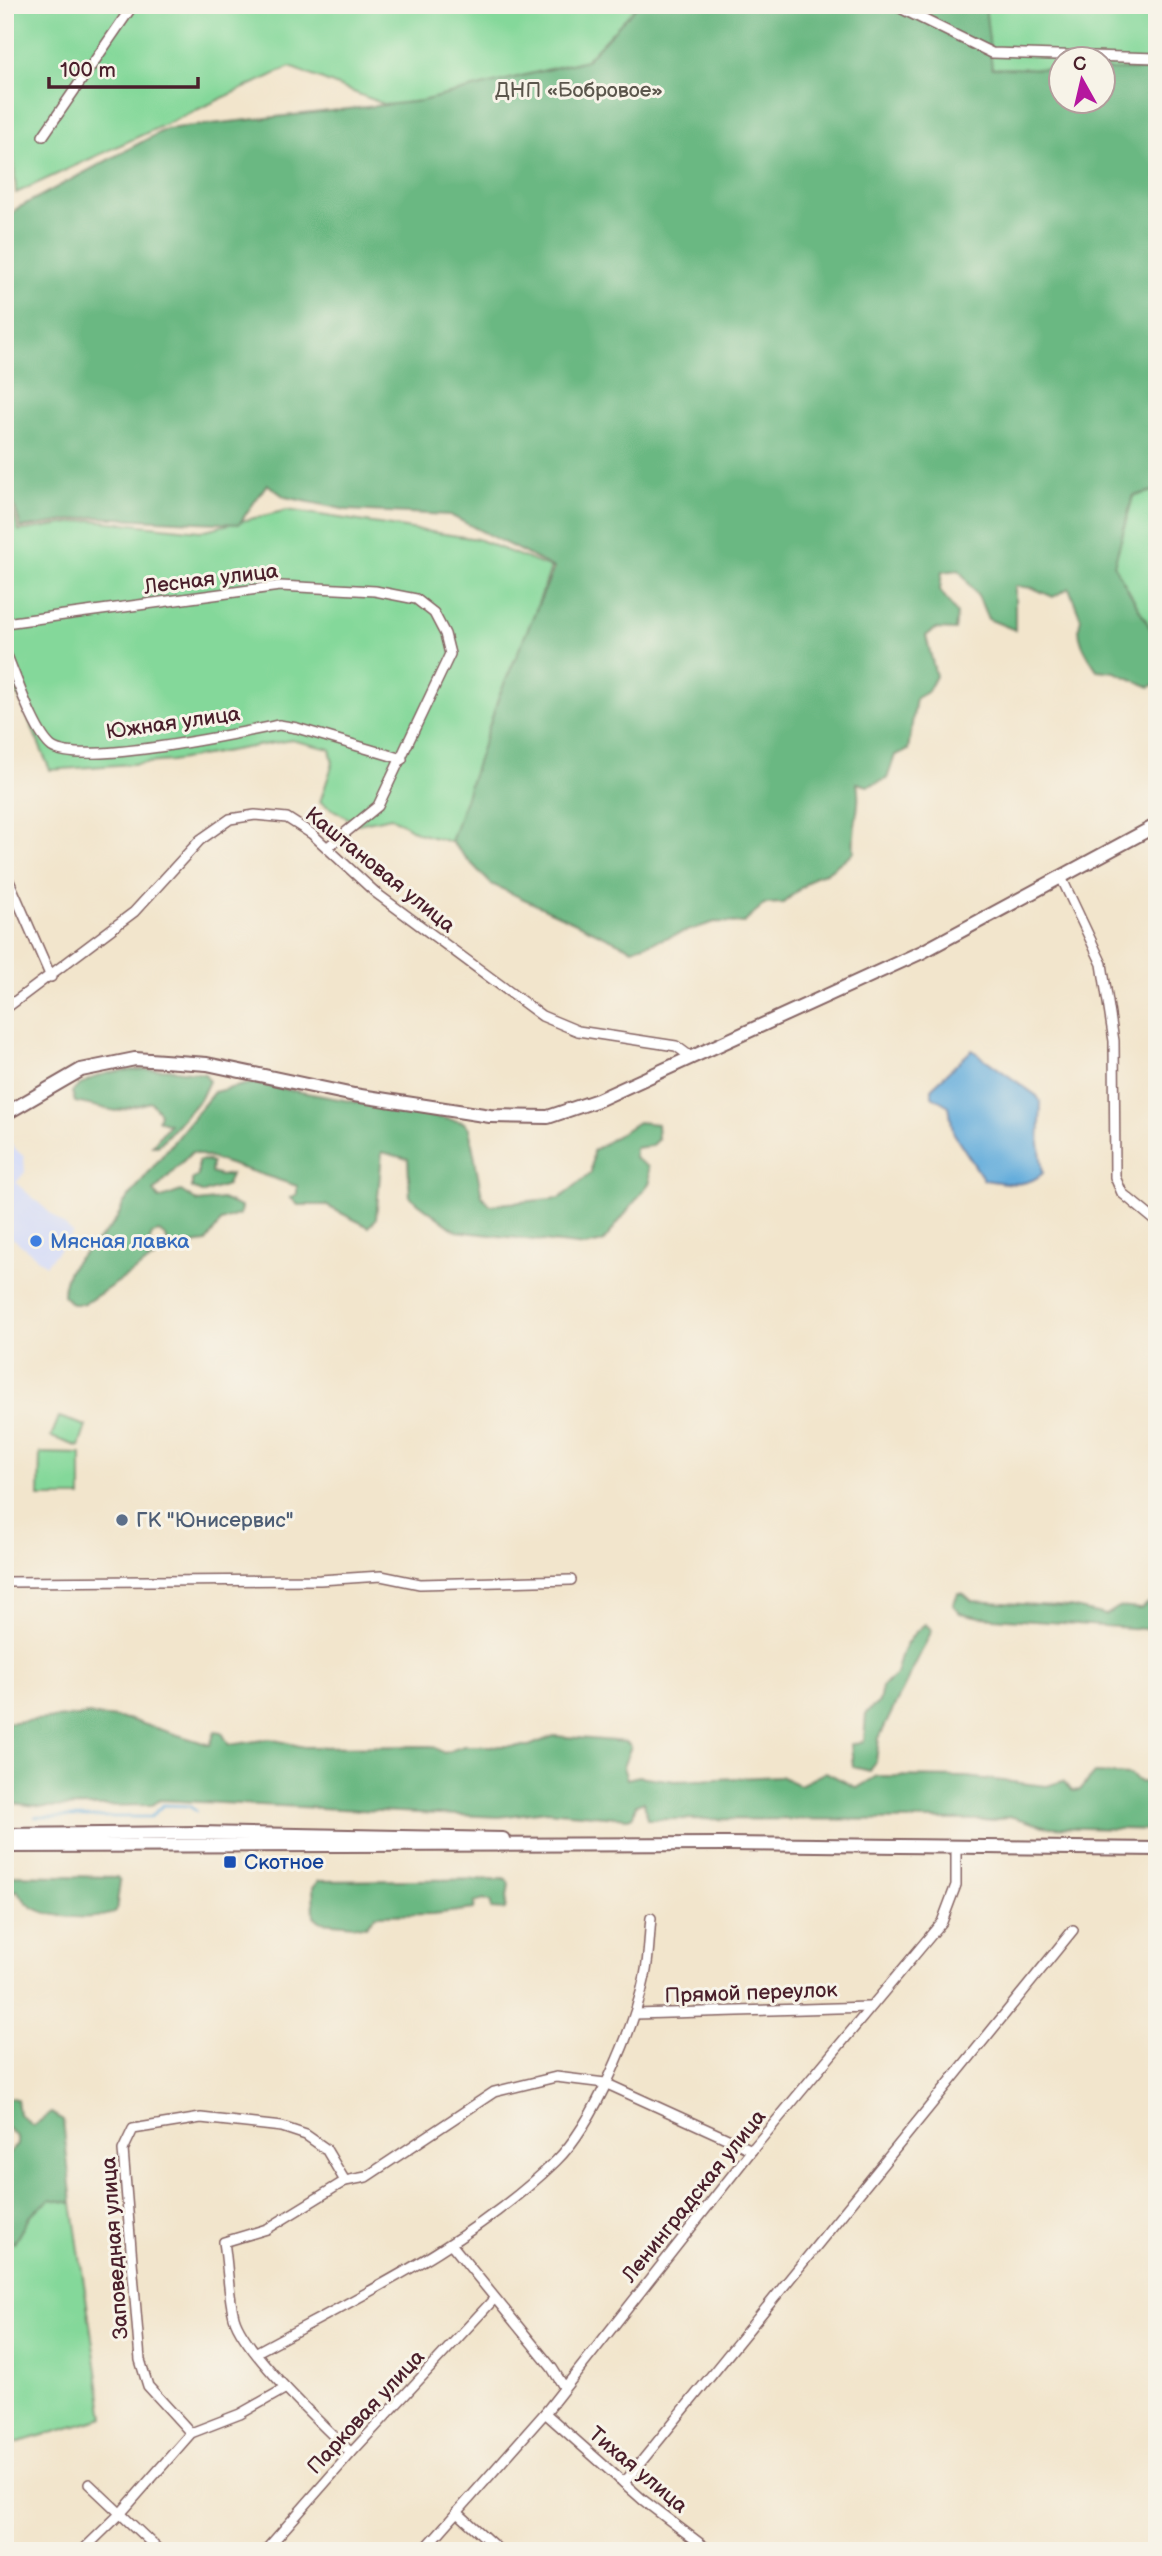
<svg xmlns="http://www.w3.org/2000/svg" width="1162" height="2556" font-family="'Balsamiq Sans',sans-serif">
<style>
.built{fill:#d1d9f9}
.green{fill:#84d89a;stroke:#677c62;stroke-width:2}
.forest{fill:#6bb882;stroke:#5a6c56;stroke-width:2}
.water{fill:#65addc;stroke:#586684;stroke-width:2}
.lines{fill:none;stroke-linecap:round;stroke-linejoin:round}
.stream{stroke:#65addc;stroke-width:2.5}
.street-casing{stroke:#856463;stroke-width:12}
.secondary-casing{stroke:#856463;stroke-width:16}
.street{stroke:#fff;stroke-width:9}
.secondary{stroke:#fff;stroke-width:12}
.shop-dot{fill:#3f7fe0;stroke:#f7f3e8;stroke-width:2.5}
.service-dot{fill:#5c6f8a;stroke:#f7f3e8;stroke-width:2.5}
.transit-dot{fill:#1a4fb4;stroke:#f7f3e8;stroke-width:2.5}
.labels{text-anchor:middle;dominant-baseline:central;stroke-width:6;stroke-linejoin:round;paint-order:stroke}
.park-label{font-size:21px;fill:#5b564c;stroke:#f7f3e8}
.street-label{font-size:21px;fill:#4a1f2b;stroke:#f7f3e8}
.shop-label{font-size:21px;fill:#366cbe;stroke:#f7f3e8;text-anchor:start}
.service-label{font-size:21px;fill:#4e5e75;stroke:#f7f3e8;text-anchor:start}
.transit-label{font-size:21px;fill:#164399;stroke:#f7f3e8;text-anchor:start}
</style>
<rect width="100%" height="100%" fill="#f7f3e8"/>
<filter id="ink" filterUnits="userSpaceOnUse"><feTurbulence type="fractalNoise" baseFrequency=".0143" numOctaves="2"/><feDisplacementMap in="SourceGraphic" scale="14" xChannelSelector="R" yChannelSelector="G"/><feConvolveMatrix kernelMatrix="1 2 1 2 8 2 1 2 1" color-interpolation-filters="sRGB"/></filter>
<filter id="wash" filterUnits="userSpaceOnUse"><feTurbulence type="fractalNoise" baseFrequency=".00686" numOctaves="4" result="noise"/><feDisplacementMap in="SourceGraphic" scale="28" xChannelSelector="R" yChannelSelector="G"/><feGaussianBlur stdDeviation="1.57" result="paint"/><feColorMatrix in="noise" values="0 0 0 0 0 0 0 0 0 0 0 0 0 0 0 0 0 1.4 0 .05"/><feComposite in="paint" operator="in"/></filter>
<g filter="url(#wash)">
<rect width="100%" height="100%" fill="#f2e5cc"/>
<path class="built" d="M 5,1139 L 24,1157 L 25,1172 L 16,1183 L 73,1233 L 46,1265 L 5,1232 Z"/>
<g class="green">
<path d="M 5,5 L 704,5 L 627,200 L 290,67 L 16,193 L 12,132 L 5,123 Z"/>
<path d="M 861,5 L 1157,5 L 1157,70 L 1103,70 L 1102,60 L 1060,60 L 1060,69 L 992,69 Z"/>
<path d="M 5,485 L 19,531 L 91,520 L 201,531 L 287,510 L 477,539 L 551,568 L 451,842 L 418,833 L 391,817 L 358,824 L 320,802 L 333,763 L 330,749 L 291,740 L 172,761 L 50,770 L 5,665 Z"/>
<path d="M 1157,490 L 1157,674 L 1114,565 L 1133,496 Z"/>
<path d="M 59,1417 L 86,1426 L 79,1447 L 51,1437 Z"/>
<path d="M 40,1453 L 81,1454 L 81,1497 L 39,1497 Z"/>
<path d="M 51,2199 L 72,2203 L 104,2418 L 5,2446 L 5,2237 L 14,2242 L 30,2215 Z"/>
</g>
<g class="forest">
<path d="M 638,5 L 985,5 L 992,68 L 1060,69 L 1060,102 L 1102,102 L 1103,70 L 1157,70 L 1157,490 L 1133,496 L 1114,565 L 1157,640 L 1157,683 L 1150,687 L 1115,672 L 1097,670 C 1087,655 1074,637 1081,619 L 1069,588 L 1053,597 L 1033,588 L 1015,586 L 1015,630 L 988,619 L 979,598 L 959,570 L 942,572 L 940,590 L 957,614 L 955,630 L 935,629 L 926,636 L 936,676 L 928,691 L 916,698 L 908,750 L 895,755 L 887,779 L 868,786 L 857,783 C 862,807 851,828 854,852 L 826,873 L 815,876 L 783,903 L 764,904 L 744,923 L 715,922 L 632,949 L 491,884 L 451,842 L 499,696 L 554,568 L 450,515 L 347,510 L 285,497 L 267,484 L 239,524 L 93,517 L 21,528 L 5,474 L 5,225 L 16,209 L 166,129 L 421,101 L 586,60 Z"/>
<path d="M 168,1069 L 205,1074 L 209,1081 L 201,1098 L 158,1146 L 152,1146 L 169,1124 L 158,1120 L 160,1113 L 151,1102 L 116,1111 L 75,1102 L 72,1092 C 96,1067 136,1070 168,1069 Z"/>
<path d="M 252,1083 L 463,1122 L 469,1128 L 482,1196 L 490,1205 L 560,1198 L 591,1173 L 593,1151 L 638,1122 L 657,1124 L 658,1139 L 651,1146 L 635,1148 L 635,1158 L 648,1167 L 650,1182 L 603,1242 L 585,1246 L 456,1231 L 410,1197 L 408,1159 L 382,1152 L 376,1219 L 369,1227 L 325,1205 L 298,1205 L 291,1198 L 297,1194 L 297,1186 L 192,1152 L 154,1191 L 159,1199 L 181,1191 L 198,1202 L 222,1199 L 241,1207 L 240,1214 L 221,1221 L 206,1242 L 169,1247 L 166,1237 L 159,1232 L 152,1234 L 149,1243 L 159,1255 L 84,1304 L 72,1304 L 63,1295 C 63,1251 113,1243 123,1204 L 214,1092 Z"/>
<path d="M 206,1160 L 212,1163 L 211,1173 L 220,1176 L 231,1174 L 227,1185 L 204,1193 L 192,1188 L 192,1180 L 198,1176 L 198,1161 Z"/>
<path d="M 958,1593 L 964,1594 L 972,1601 L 1070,1607 L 1106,1615 L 1119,1607 L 1140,1609 L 1157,1597 L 1157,1630 L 980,1617 L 960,1613 L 953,1605 Z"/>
<path d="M 925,1624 L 932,1630 L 879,1738 L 876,1761 L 870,1771 L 853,1767 L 851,1744 L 864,1741 L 866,1713 L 879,1702 L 882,1687 L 897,1674 C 899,1654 909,1636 925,1624 Z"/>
<path d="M 87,1715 L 127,1719 L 210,1745 L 215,1732 L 222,1733 L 229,1745 L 270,1739 L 304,1747 L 432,1746 L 444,1753 L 464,1746 L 529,1746 L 554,1736 L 626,1742 L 631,1746 L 623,1767 L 627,1779 L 639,1776 L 675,1781 L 780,1776 L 800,1785 L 826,1772 L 857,1788 L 877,1776 L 967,1777 L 1047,1786 L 1063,1781 L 1072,1791 L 1080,1790 L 1095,1773 L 1130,1775 L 1140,1782 L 1157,1783 L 1157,1830 L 1047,1827 L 1009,1816 L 994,1820 L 647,1819 L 644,1801 L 636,1804 L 633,1816 L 628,1818 L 546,1811 L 499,1817 L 160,1800 L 152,1805 L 44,1807 L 5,1802 L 5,1723 Z"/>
<path d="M 5,1875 L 117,1877 L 120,1881 L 116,1911 C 99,1922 48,1918 31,1906 C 25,1902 21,1895 16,1890 L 5,1897 Z"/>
<path d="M 506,1879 L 509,1884 L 505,1910 L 491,1909 L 491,1902 L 484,1899 L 475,1902 L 474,1909 L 433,1914 L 376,1915 L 366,1926 L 321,1922 L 314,1916 L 313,1887 L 318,1881 Z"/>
<path d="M 6,2097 L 17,2099 L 19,2114 L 33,2126 L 51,2113 L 63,2120 L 72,2203 L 51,2199 L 30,2215 L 14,2243 L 5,2237 L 5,2157 L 17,2145 L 17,2137 L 5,2126 Z"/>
</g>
<path class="water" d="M 972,1050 L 1037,1096 L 1041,1103 L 1039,1143 L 1043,1173 C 1026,1189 1006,1183 984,1180 L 953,1132 L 949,1106 L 932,1096 L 932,1087 Z"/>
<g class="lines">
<path class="stream" d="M 35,1817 L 151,1817 L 163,1805 L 189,1806 L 196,1811"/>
</g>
</g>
<g filter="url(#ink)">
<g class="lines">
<g class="street-casing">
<g id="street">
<path d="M 894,5 L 992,53 L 1157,58"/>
<path d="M 43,136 L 133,5"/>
<path d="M 5,623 L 280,586 L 375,591 L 416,599 L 434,613 L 445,634 L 450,654 L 378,806 L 329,846"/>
<path d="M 5,651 C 15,673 34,733 52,747 C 82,767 239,733 279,725 L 297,728 L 402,759"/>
<path d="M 5,872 L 51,977"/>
<path d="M 1061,877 L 1102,964 L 1114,1041 L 1115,1177 L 1122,1193 L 1157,1222"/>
<path d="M 5,1009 L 134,912 L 200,840 L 230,819 L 255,815 L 287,818 L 312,834 L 376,893 L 542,1016 L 578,1031 L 676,1046 L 691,1057"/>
<path d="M 5,1582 L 320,1580 L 381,1576 L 420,1584 L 571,1580"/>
<path d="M 635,2014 L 869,2007"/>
<path d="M 345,2181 L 267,2229 L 224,2242 C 228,2266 228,2294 234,2317 C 243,2351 324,2426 351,2453"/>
<path d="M 452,2245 L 552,2368 L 564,2387"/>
<path d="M 257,2352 C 360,2296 471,2244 556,2161 C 594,2124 634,2028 645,1976 C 649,1957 649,1937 651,1918"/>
<path d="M 545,2413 L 643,2500 L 710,2551"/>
<path d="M 191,2433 L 148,2386 L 140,2360 L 123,2150 L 133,2129 L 201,2118 L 282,2127 L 306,2135 L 326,2149 L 345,2181 L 366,2177 L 494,2092 L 556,2077 L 605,2083 L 752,2150"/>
<path d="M 624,2483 L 1073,1930"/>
<path d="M 89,2484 L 160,2551"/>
<path d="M 457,2512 L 500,2551"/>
<path d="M 82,2551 L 120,2514 L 191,2433 L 240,2414 L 286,2388"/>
<path d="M 265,2551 L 351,2453 L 494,2299"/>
<path d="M 423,2551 L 545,2413 L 752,2150 L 942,1922 L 956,1885 L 956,1846"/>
</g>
</g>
<g class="secondary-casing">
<g id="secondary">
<path d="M 5,1114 L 81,1070 L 135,1059 L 207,1064 L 354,1095 L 490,1116 L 548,1117 L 598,1100 L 922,952 L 1157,825"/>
<path d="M 5,1835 L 198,1833 L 503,1839"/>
<path d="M 5,1846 L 726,1844 L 1157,1849"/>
</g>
</g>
<use href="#street" class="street"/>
<use href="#secondary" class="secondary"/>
</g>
</g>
<circle class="shop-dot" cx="36" cy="1241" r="7"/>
<circle class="service-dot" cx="122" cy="1520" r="7"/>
<rect class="transit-dot" x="223" y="1855" width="14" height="14" rx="3.5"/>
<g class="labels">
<g class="park-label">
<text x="579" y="90">ДНП «Бобровое»</text>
</g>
<g class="street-label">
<text transform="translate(211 579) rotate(-7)">Лесная улица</text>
<text transform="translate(173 723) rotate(-8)">Южная улица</text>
<text transform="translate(380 870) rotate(39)">Каштановая улица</text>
<text transform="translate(751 1993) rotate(-2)">Прямой переулок</text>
<text transform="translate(694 2196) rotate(-51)">Ленинградская улица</text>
<text transform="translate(115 2248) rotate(-94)">Заповедная улица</text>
<text transform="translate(366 2412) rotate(-47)">Парковая улица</text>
<text transform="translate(638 2470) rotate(40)">Тихая улица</text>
</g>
<g class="shop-label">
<text x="50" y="1241">Мясная лавка</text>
</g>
<g class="service-label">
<text x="136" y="1520">ГК "Юнисервис"</text>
</g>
<g class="transit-label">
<text x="244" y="1862">Скотное</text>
</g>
</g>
<rect width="1162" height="2556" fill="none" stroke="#f7f3e8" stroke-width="28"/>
<g transform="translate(1082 80) rotate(352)"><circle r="33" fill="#f7f3e8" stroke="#b29e9c" stroke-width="2"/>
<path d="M0-5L12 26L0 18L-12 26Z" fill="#b5179e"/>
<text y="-10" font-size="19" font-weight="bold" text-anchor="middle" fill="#4a1f2b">С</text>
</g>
<path d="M49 77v10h149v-10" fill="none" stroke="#4a1f2b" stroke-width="3.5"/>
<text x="60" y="77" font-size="21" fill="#4a1f2b" stroke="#f7f3e8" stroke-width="5" paint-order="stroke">100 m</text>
</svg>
